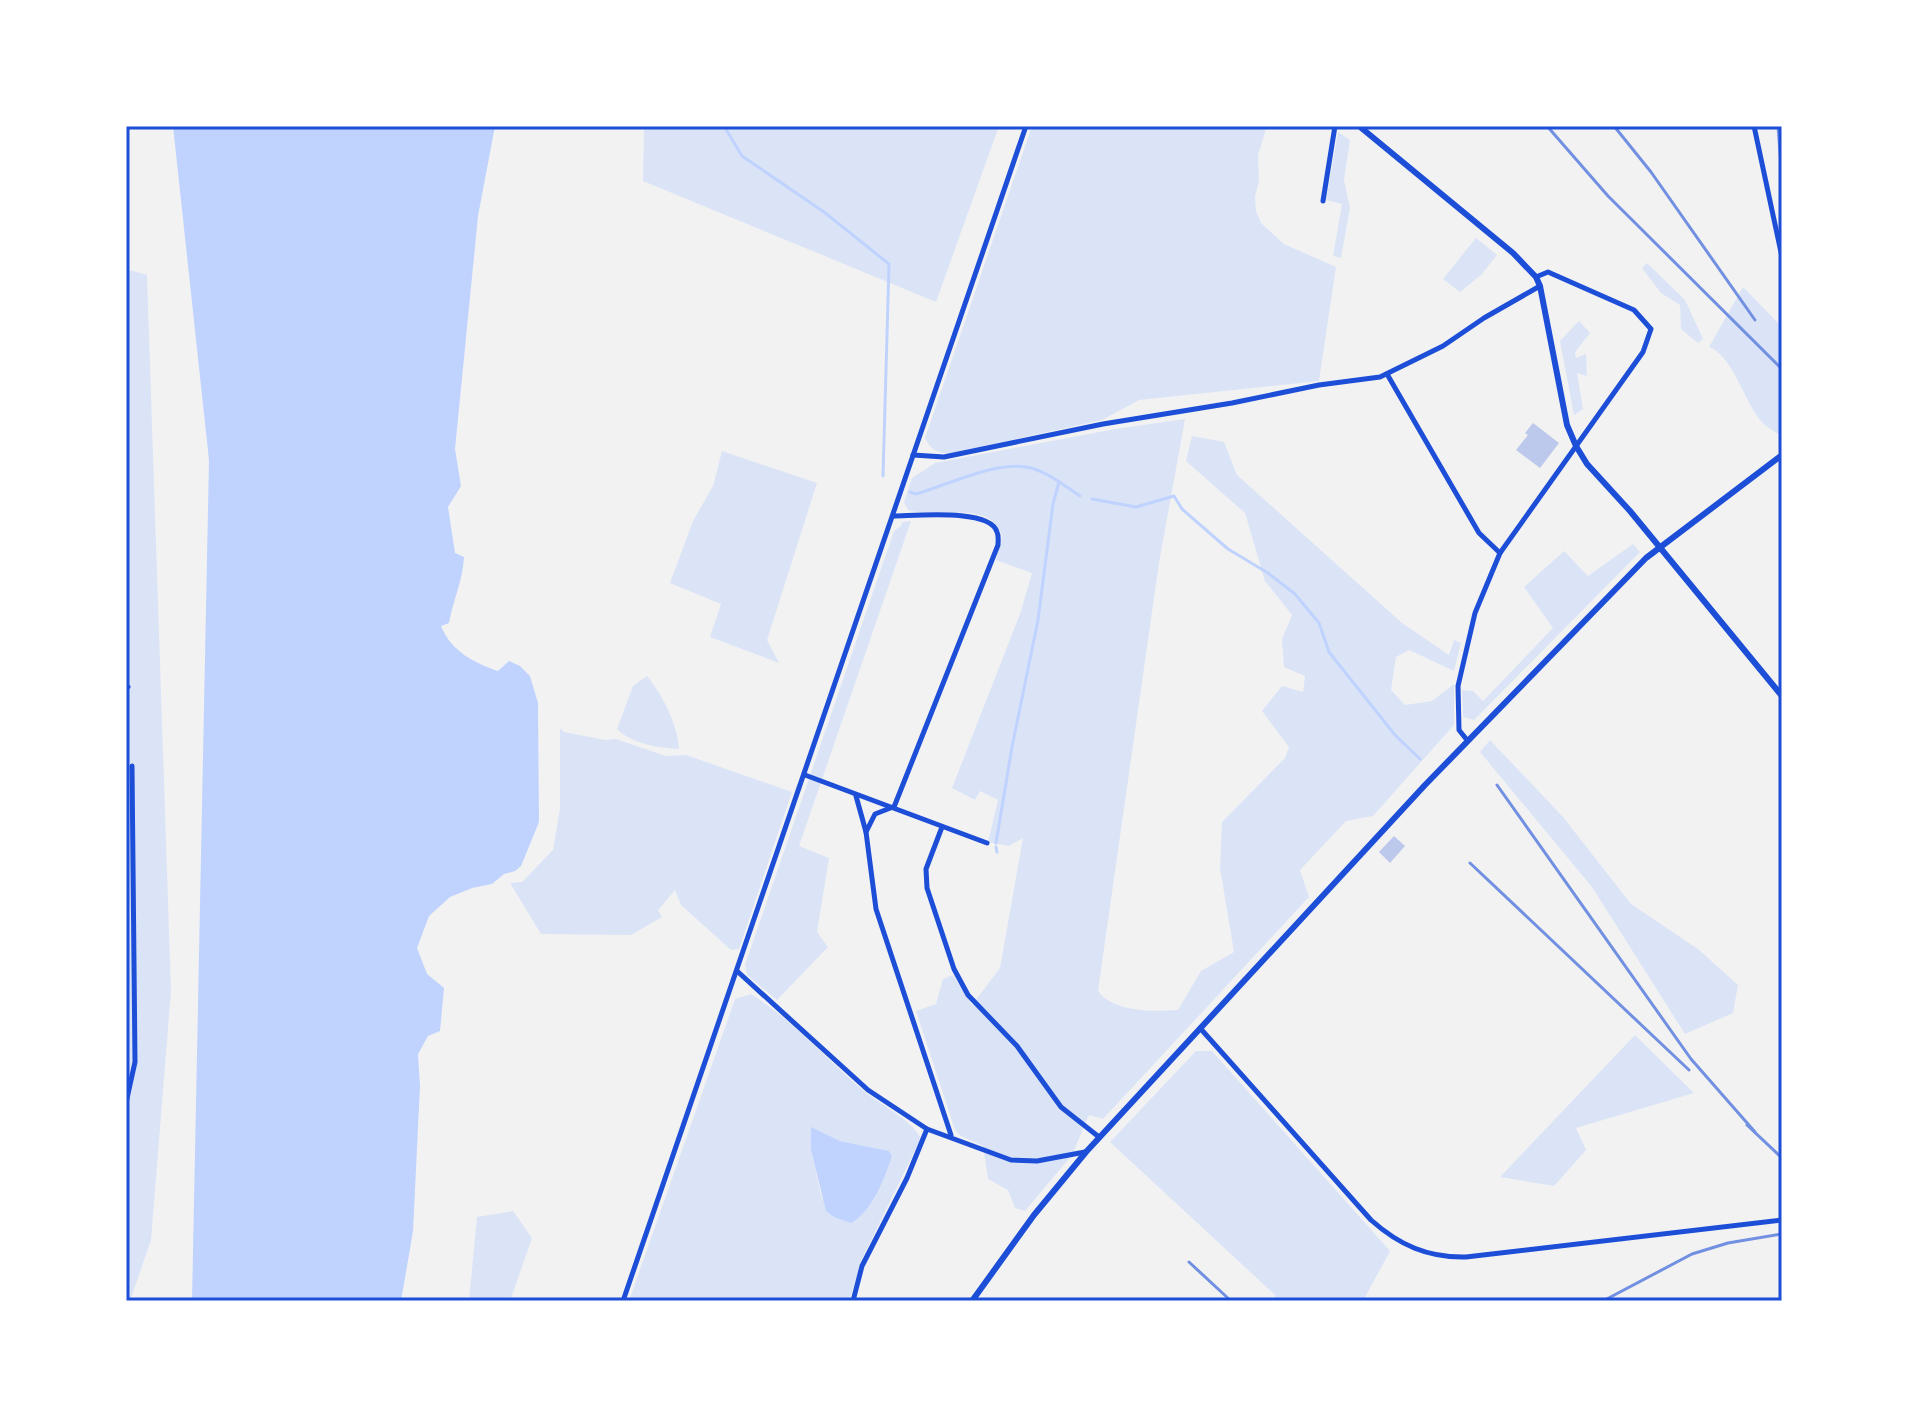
<svg xmlns="http://www.w3.org/2000/svg" width="1908" height="1427" font-family="'Noto Sans',sans-serif">
<rect width="100%" height="100%" fill="#f2f2f2"/>
<g fill="#dbe4f7" fill-rule="evenodd">
<path d="M644 126H999L936 302 643 181Z"/>
<path d="M1032 126H1267L1258 155 1259 181 1255 196 1256 211 1261 223 1284 244 1336 267 1319 381 1139 400 1102 420 948 454C936 452 930 449 925 438Z"/>
<path d="M1338 132 1350 140 1344 180 1350 208 1341 258 1333 256 1342 204 1326 200Z"/>
<path d="M1476 238 1497 255 1481 275 1460 292 1443 279Z"/>
<path d="M1647 263 1685 300 1703 339 1698 343 1681 329 1680 305 1661 293 1642 268Z"/>
<path d="M126 269 147 275 171 991 151 1240 130 1301H126Z"/>
<path d="M1743 287 1782 327V436C1775 432 1766 427 1761 421 1744 401 1733 356 1709 347Z"/>
<path d="M1579 321 1590 333 1575 352 1576 358 1586 354 1587 376 1577 373 1583 409 1574 415 1560 341Z"/>
<path d="M1185 419 1159 563 1098 991C1112 1012 1155 1012 1178 1010L1201 971 1234 952 1220 868 1222 822 1285 758 1289 747 1262 711 1282 686 1303 692 1305 676 1284 667 1282 639 1292 615 1265 581 1245 513 1186 461 1192 436 1224 442 1237 475 1402 623 1449 655 1454 640 1461 643 1454 671 1409 650 1396 657 1391 690 1405 705 1432 701 1454 684V725L1373 816 1346 821 1300 870 1309 897 1103 1119 1089 1115 1072 1155 1025 1211 1015 1208 1008 1190 988 1179 983 1146 961 1136 955 1130 916 1011 936 1004 943 979 953 975 972 1005 1000 968 1023 838 1009 846 988 842 998 800 980 791 975 800 952 788 1020 614 1032 573 996 560 1002 536C990 498 936 520 908 510L904 502 912 478 935 463 1115 429Z"/>
<path d="M722 451 817 483 767 640 779 663 710 637 721 604 670 583 693 521 713 486Z"/>
<path d="M911 521 799 846 829 858 817 932 828 947 777 1000 747 975 745 965 894 531 901 526 902 522Z"/>
<path d="M1633 544 1640 552 1474 720 1463 717 1462 690 1473 691 1483 701 1553 628 1524 587 1564 551 1588 576Z"/>
<path d="M647 676C663 696 677 723 679 749 658 748 632 744 617 729L633 686Z"/>
<path d="M560 728 564 732 605 740 616 739 666 756 686 755 792 792 739 949 731 950 681 905 675 890 658 910 662 917 631 935 541 934 510 883 522 882 553 850 560 808Z"/>
<path d="M1490 740 1563 817 1631 904 1698 949 1738 985 1733 1013 1685 1034 1592 887 1480 752Z"/>
<path d="M751 994C793 1020 826 1059 864 1091 883 1107 907 1116 921 1138L862 1259 849 1301H629L735 999ZM816 1131 840 1141 889 1151 892 1156 877 1190 822 1199 811 1150Z"/>
<path d="M1635 1035 1694 1093 1576 1128 1586 1150 1554 1186 1500 1177Z"/>
<path d="M1196 1051H1212L1390 1251 1363 1301H1275V1295L1110 1142Z"/>
<path d="M513 1211 532 1238 510 1301H469L477 1217Z"/>
</g>
<g fill="#bfd3fe">
<path d="M173 126H495L478 216 455 449 461 486 448 507 455 553 464 557C463 580 453 600 449 623L441 626C451 651 474 663 498 671L509 661 520 666 530 676 538 703 539 822 521 866 515 871 504 874 492 884 472 888 450 897 429 916 417 948 427 974 444 988 440 1031 428 1036 418 1054 420 1086 413 1231 401 1301H192L209 460Z"/>
<path d="M811 1127 840 1141 889 1151 892 1156C885 1177 872 1212 851 1223L834 1217 826 1211 811 1150Z"/>
</g>
<g fill="none" stroke-linecap="round" stroke-linejoin="round">
<g stroke="#bfd3fe" stroke-width="3">
<path d="M724 126 742 156 824 212 889 264 883 476"/>
<path d="M910 492 916 494C948 485 999 459 1031 468 1049 473 1065 486 1080 496"/>
<path d="M1092 499 1136 507 1174 496 1182 509 1228 549 1268 573 1295 594 1319 623 1329 652 1395 735 1420 759"/>
<path d="M996 843 1012 747 1038 620 1053 504 1059 482"/>
<path d="M996 847 997 852"/>
</g>
</g>
<g fill="#bdc9ec">
<path d="M1533 423 1559 443 1540 468 1516 450 1528 435 1525 433Z"/>
<path d="M1394 836 1405 846 1390 863 1379 852Z"/>
</g>
<g fill="none" stroke-linecap="round" stroke-linejoin="round">
<g stroke="#1d4ed8" stroke-width="5">
<path d="M1754 126 1782 257"/>
<path d="M1323 201 1335 126"/>
<path d="M1387 374 1479 533 1500 553"/>
<path d="M913 455 944 457 1103 424 1232 403 1319 385 1380 377 1443 346 1484 318 1540 286"/>
<path d="M893 516C914 516 990 508 997 532 999 536 998 540 998 545L894 807"/>
<path d="M126 686 128 687"/>
<path d="M1467 740 1459 730 1458 686 1475 613 1500 553 1643 352 1651 329 1634 310 1548 272 1536 277"/>
<path d="M805 775 987 843"/>
<path d="M856 796 866 832 875 814 893 807"/>
<path d="M942 827 926 869 927 888 954 969 968 995 1017 1046 1061 1107 1099 1137"/>
<path d="M866 832 876 909 951 1135"/>
<path d="M737 971 868 1090 927 1129 1011 1160 1037 1161 1085 1152"/>
<path d="M1200 1028 1371 1220C1399 1245 1428 1258 1466 1257L1782 1220"/>
<path d="M126 1103 135 1062 132 766"/>
<path d="M623 1301 1026 126"/>
<path d="M853 1301 862 1266 907 1178 927 1129"/>
</g>
<g stroke="#1d4ed8" stroke-width="6">
<path d="M1359 126 1513 253 1536 277 1540 286 1567 425 1576 446 1587 464 1630 511 1782 696"/>
<path d="M972 1301 1034 1215 1086 1152 1425 785 1646 558 1782 455"/>
</g>
<g stroke="#7290e2" stroke-width="3">
<path d="M1547 126 1608 196 1782 369"/>
<path d="M1614 126 1651 172 1755 320"/>
<path d="M1778 126 1782 178"/>
<path d="M1497 785 1691 1059 1755 1132"/>
<path d="M1470 863 1689 1070"/>
<path d="M1747 1125 1782 1158"/>
<path d="M1189 1262 1231 1301"/>
<path d="M1603 1301 1692 1254 1728 1243 1782 1234"/>
</g>
</g>
<rect width="1908" height="1427" fill="none" stroke="#ffffff" stroke-width="256"/>
<rect x="128" y="128" width="1652" height="1171" fill="none" stroke="#1d4ed8" stroke-width="3"/>
</svg>
